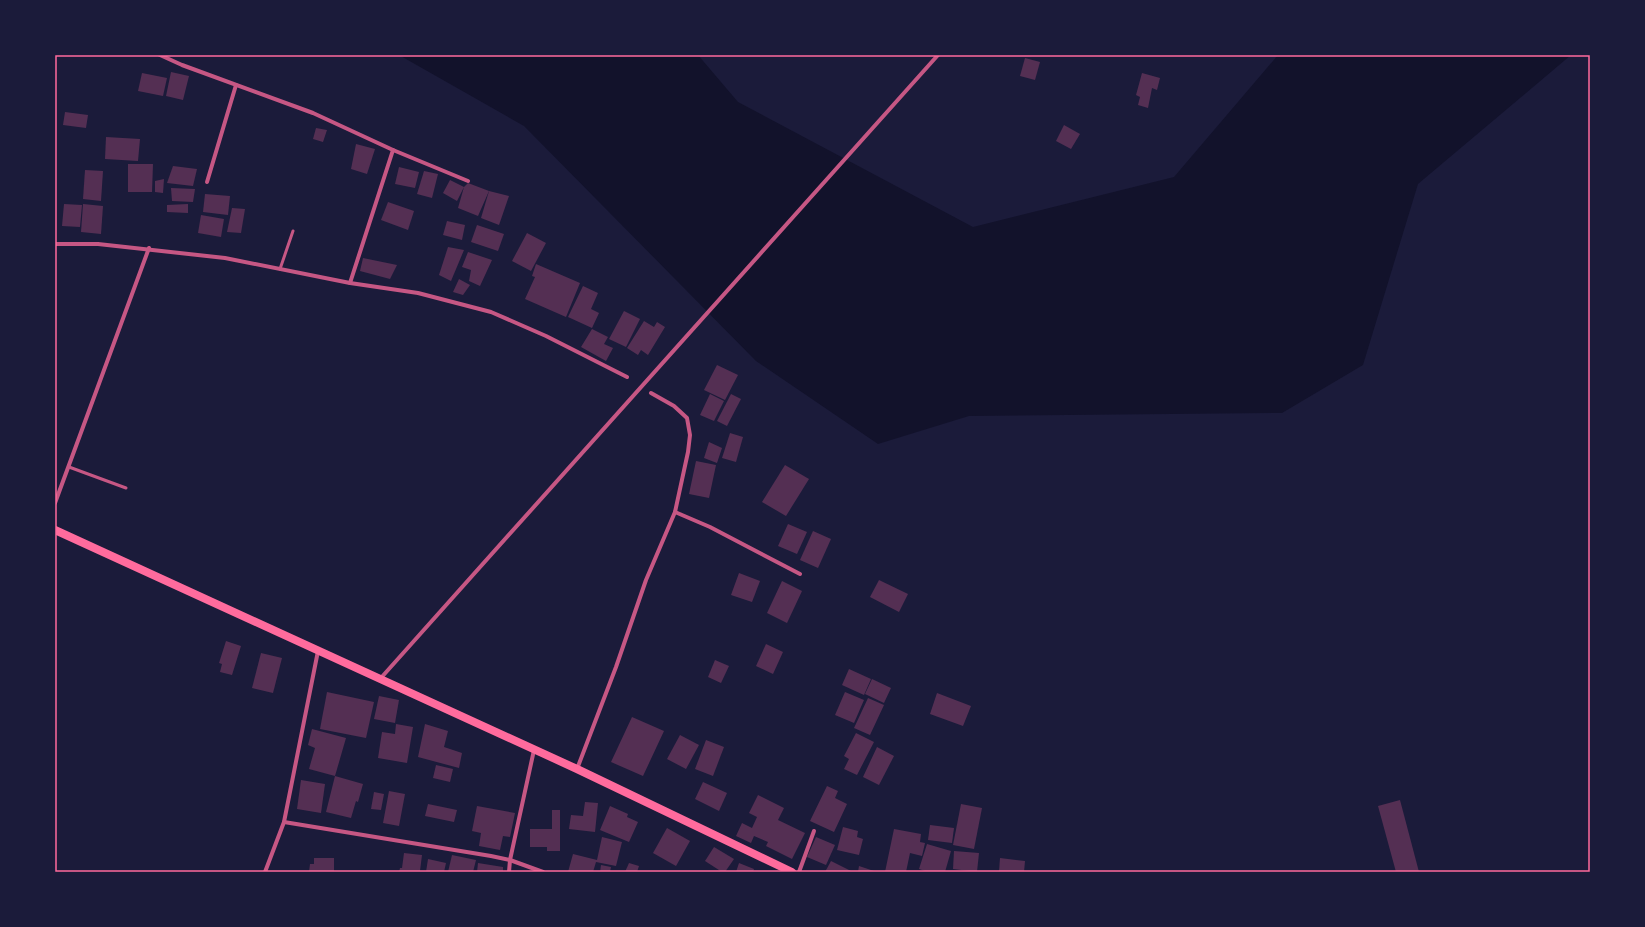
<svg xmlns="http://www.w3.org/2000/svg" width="1645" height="927" font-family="'Roboto Serif',serif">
<rect width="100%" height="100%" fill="#1b1b3a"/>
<path fill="#12122b" d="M399 55H698L738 102 973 227 1174 177 1278 55H1571L1418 184 1363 365 1282 413 969 416 878 444 756 361 524 126Z"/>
<g fill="#542f53">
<path d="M1025 58 1040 62 1035 80 1020 76Z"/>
<path d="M171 72 189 76 183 100 166 96Z"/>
<path d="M142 73 167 78 163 96 138 91Z"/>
<path d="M1142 73 1160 78 1157 90 1152 88 1148 108 1138 105 1140 97 1136 95Z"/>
<path d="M65 112 88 115 86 128 63 125Z"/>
<path d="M1064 125 1080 134 1071 149 1056 141Z"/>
<path d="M316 128 327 130 323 142 313 139Z"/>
<path d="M106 137 140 139 138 161 105 159Z"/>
<path d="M356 144 375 149 367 174 351 169Z"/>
<path d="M128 164H153L152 192H128Z"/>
<path d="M173 166 197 169 193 186 167 183Z"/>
<path d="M399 167 419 172 415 188 395 184Z"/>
<path d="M85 170 103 171 101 201 83 199Z"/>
<path d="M424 171 438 174 432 198 417 194Z"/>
<path d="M164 179 163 193 155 192V181Z"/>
<path d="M450 180 464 187 468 183 489 191 478 216 458 208 464 187 457 201 443 193Z"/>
<path d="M171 188 195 189 193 202 172 201Z"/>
<path d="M489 191 509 196 499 225 481 218Z"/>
<path d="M205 194 230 196 228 215 203 212Z"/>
<path d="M388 202 414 211 408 230 381 220Z"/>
<path d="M64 204 82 205 80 227 62 226Z"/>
<path d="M83 204 103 206 101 234 81 232Z"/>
<path d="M188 204V213L167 212V205Z"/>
<path d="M232 208 245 209 241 233 227 232Z"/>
<path d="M201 215 224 219 221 237 198 233Z"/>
<path d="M447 221 465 225 462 240 443 235Z"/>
<path d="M477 225 504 234 498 251 471 242Z"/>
<path d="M527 233 546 243 531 271 512 261Z"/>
<path d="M448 247 464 250 451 281 439 275Z"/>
<path d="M468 252 492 260 480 286 469 281 471 270 462 267Z"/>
<path d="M363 258 397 265 390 279 360 271Z"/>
<path d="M536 264 580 283 566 317 525 299 535 277 532 276Z"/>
<path d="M459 279 470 285 463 295 453 292Z"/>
<path d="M583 286 598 293 591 309 599 313 592 328 568 317Z"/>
<path d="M624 311 640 319 626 347 609 339Z"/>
<path d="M644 321 654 327 657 322 665 327 648 355 641 350 638 355 627 348Z"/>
<path d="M592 329 608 337 604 344 613 348 606 361 581 347Z"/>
<path d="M717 365 738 375 725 400 704 390Z"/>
<path d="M710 394 724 401 714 421 700 415Z"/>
<path d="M731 394 741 399 727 426 717 421Z"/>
<path d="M730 433 743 437 736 462 722 458Z"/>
<path d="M709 442 722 448 717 463 704 458Z"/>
<path d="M696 461 716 465 709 498 689 494Z"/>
<path d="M785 465 809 479 786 516 762 502Z"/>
<path d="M788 524 807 532 797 554 778 546Z"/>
<path d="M813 531 831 539 818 568 800 560Z"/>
<path d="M739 573 760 581 752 602 731 595Z"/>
<path d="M879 580 908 594 899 612 870 597Z"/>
<path d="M782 581 802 591 787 623 767 613Z"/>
<path d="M226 641 241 646 232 675 220 672 222 664 219 663Z"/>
<path d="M766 644 783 652 773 674 756 666Z"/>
<path d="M261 653 282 658 273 693 252 688Z"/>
<path d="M715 660 729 666 721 683 708 677Z"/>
<path d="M849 669 871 679 864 695 842 685Z"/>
<path d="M872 679 891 688 884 703 865 694Z"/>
<path d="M327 692 374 702 366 738 320 729Z"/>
<path d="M845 692 864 700 854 723 835 715Z"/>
<path d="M937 693 971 706 963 726 930 714Z"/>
<path d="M379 696 399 700 395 723 374 719Z"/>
<path d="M868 698 884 705 870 735 854 728Z"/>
<path d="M632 717 664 731 643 776 611 762Z"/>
<path d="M396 724 413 727 407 763 378 758 382 732 395 734Z"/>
<path d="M425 724 448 731 444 747 462 753 459 768 418 757Z"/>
<path d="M312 729 346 738 335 776 363 784 358 802 356 801 351 818 326 812 335 776 309 769 315 748 308 745Z"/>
<path d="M856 733 874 742 857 775 844 769 849 759 844 756Z"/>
<path d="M680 735 699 745 686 769 667 759Z"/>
<path d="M706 740 724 747 713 776 695 769Z"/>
<path d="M877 747 894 756 879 785 863 777Z"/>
<path d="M436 765 453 769 450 782 433 778Z"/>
<path d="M301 780 325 784 321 813 297 809Z"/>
<path d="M703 782 727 793 719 811 695 799Z"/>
<path d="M827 786 838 791 835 798 847 804 834 832 810 821Z"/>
<path d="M389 791 405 794 399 826 383 823Z"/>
<path d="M374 792 384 794 381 810 371 809Z"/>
<path d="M758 795 784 808 778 820 805 833 792 859 766 846 768 842 754 836 751 843 736 836 742 823 752 828 757 817 749 813Z"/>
<path d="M1400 800 1419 872H1396L1378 806Z"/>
<path d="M585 802 598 803 595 832 569 829 571 815 583 816Z"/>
<path d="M428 804 457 810 454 822 425 816Z"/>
<path d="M961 804 982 808 974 849 953 845Z"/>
<path d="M477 806 515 813 510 837 503 836 500 850 479 846 481 833 472 831Z"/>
<path d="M610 806 628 814 627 817 638 822 629 842 600 830Z"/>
<path d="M552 810H560V851H547V847H530V829H552Z"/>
<path d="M930 825 954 828 952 843 928 840Z"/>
<path d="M843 827 858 831 857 837 863 839 859 855 837 850Z"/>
<path d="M667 828 690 841 676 866 653 853Z"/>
<path d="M894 829 921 834 920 842 925 843 922 856 910 853 906 872H885Z"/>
<path d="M602 837 622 842 616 866 596 862 593 872H568L573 854 597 860Z"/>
<path d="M816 837 835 845 826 865 807 857Z"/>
<path d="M927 844 951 851 945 872H924L925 871 919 869Z"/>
<path d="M714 847 734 859 725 872H722L705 861Z"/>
<path d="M954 851 979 853 977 872 953 869Z"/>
<path d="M404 853 422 855 420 871 424 872H399L400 868H402Z"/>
<path d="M452 855 476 860 473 872H448Z"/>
<path d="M314 858H334V872H309L310 864H314Z"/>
<path d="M1000 858 1025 861 1024 872H999Z"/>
<path d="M428 859 446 863 444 872H426Z"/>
<path d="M831 861 853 872H825Z"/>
<path d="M478 863 503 867V872H477Z"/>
<path d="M629 863 639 866 637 872H625Z"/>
<path d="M739 863 754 869 753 872H736Z"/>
<path d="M601 865 611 867 610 872H600Z"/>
<path d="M859 866 877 872H858Z"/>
</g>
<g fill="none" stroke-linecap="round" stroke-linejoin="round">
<g stroke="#c65784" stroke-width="3">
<path d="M280 269 293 231"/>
<path d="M69 467 126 488"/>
</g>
<g stroke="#c65784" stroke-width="4">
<path d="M160 55 182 65 313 113 393 150 468 181"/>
<path d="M207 182 236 85"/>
<path d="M55 244H98L225 258 350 283 418 293 491 312 546 336 627 377"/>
<path d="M350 283 393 150"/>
<path d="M55 503 149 248"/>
<path d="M675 512 710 527 800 574"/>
<path d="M380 679 938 55"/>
<path d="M577 769 616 667 646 580 675 512 688 452 690 435 687 418 674 406 651 393"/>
<path d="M284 822 491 856 510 860 543 872"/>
<path d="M265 872 284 822 318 651"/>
<path d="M509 872 510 860 534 750"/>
<path d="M799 872 814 831"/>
</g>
<path stroke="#ff6b9d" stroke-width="8" d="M55 530 577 769 792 872"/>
</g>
<rect width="1645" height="927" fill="none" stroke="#1b1b3a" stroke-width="112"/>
<rect x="56" y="56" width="1533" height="815" fill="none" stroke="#ff6b9d" stroke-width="1.5"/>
</svg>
